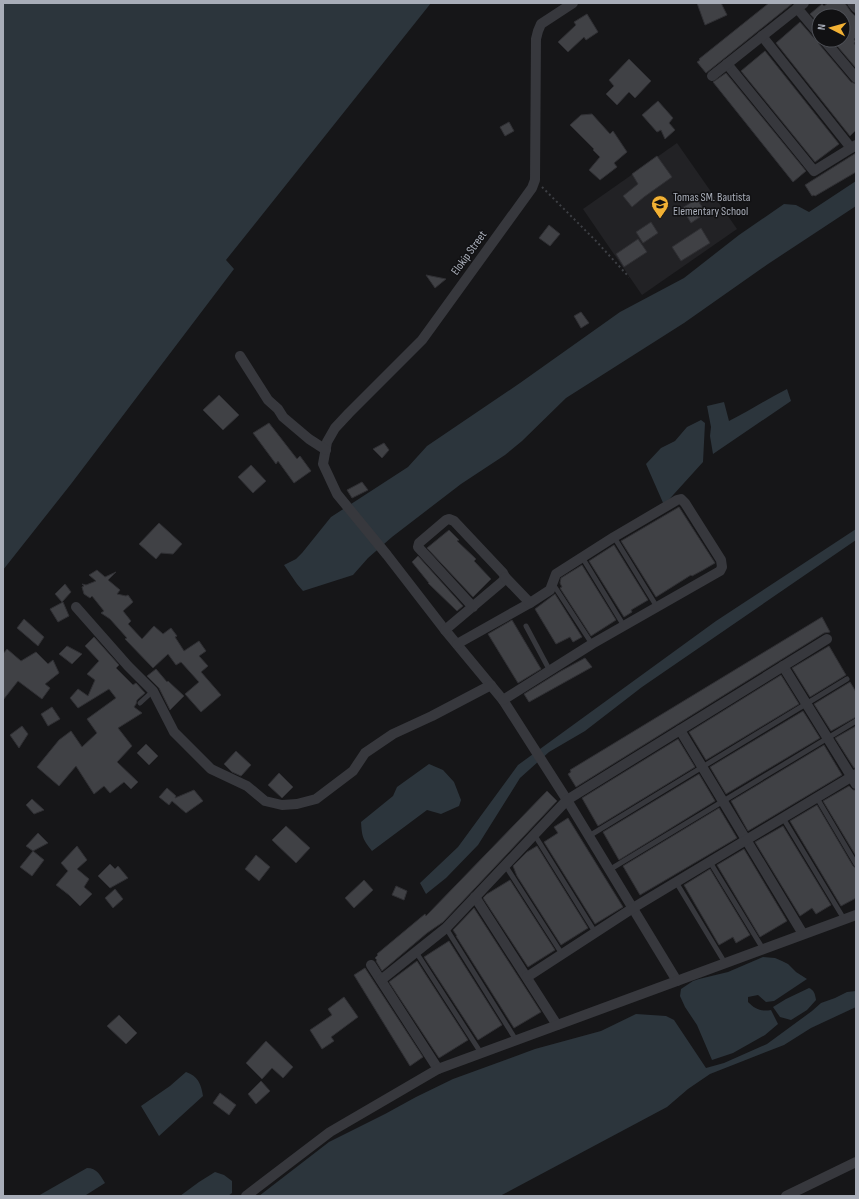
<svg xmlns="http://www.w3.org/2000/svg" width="859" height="1199" font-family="'Sofia Sans Condensed',sans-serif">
<rect width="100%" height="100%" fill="#161618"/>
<path fill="#222225" d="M677 143 737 229 642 295 583 209Z"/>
<g fill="#2c353c">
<path d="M3 3H431L226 260 234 269 71 484 3 570Z"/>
<path d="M856 181V206L768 264 684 323 566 398 522 441 505 455 461 484 392 537 368 558 353 575 303 591 297 584 284 565 296 559 302 553 331 517 408 467 427 446 520 383 620 312 684 278 739 235 784 204 796 205 809 212Z"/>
<path d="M787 389 791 401 713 454 710 436 711 427 707 406 724 402 729 421C749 411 767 399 787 389Z"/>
<path d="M701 420 705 423 703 462 664 505 646 464 661 448 675 441 687 427Z"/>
<path d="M856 529V540L642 687 585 731 549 752 520 778 478 845 446 878 426 894 420 883 458 847 518 765 716 621Z"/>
<path d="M429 764 443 770 454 782 461 800 459 806 441 814 427 810 372 851C363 839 362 838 361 822L393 796 397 787Z"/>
<path d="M763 957 775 958 782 961 788 964 796 972 807 979 774 1001 766 1002 758 995 748 997V1002C755 1009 761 1012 771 1010L778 1024 765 1035 733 1053 712 1060 697 1025 685 1007 680 996 681 989 693 981 699 979 728 972Z"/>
<path d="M809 988C814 990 815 994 816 1000L807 1010 791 1020 780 1017 773 1007 786 999Z"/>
<path d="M856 991V1007L811 1028 784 1045 710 1074 688 1089 667 1107 500 1196H259L329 1142 385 1114 416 1097 453 1079 535 1049 601 1031 636 1014 666 1016 674 1020 706 1068 724 1063 767 1044 812 1011 821 1003 835 998 847 992Z"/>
<path d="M186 1072C198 1076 201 1084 203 1096L159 1136 141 1106 170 1086Z"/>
<path d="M87 1168C97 1168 100 1175 105 1183L86 1195 83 1196H38Z"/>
<path d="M215 1172 224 1175 232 1181V1193L228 1196H180L199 1182Z"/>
</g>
<g fill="#404145" stroke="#303034">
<path d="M697 3H721L727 15 705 25Z"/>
<path d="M769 3H793L706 73 697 62 700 60 699 59Z"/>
<path d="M828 3H845L851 12 856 17V37L854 39 856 42 854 43 856 46V68L832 40H843V16H819V24L810 14 822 4 824 6Z"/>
<path d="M587 14 598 32 586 40 584 37 568 52 558 42 576 25 574 22Z"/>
<path d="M800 22 814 38 818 40 819 44 851 82 856 84V130L850 136 776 43Z"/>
<path d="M765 51 839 144 815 162 741 71Z"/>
<path d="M629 59 651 81 635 98 629 92 617 105 606 94 614 86 609 80Z"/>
<path d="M726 73 806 171 793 182 713 82Z"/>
<path d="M658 101 673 118 669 123 675 130 665 139 661 130 657 132 642 115Z"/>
<path d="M592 114 610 134 613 131 627 152 614 163 617 167 600 180 589 170 600 157 593 150 594 149 570 125 581 115Z"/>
<path d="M509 122 514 131 505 136 500 127Z"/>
<path d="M856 153V172L815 196 814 195 812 196 805 185Z"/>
<path d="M657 156 672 177 644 197 632 207 623 196 638 184 632 174Z"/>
<path d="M697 199 706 213 691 223 682 208Z"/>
<path d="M651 222 658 233 643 243 636 232Z"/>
<path d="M549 225 560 234 550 246 539 238Z"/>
<path d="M701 228 710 243 681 261 672 247Z"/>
<path d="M638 239 647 252 624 267 616 254Z"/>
<path d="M426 275 446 279 435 288Z"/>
<path d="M581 312 589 323 581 328 574 316Z"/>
<path d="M219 395 239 415 223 430 203 410Z"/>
<path d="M269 423 297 459 300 456 311 471 294 483 278 461 276 464 253 433Z"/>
<path d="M384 443 389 450 382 458 373 449Z"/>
<path d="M251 465 266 481 253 493 238 477Z"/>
<path d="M362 482 368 490 352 498 347 490Z"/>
<path d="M679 507 715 563 703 570 692 576 691 575 656 597 621 541Z"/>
<path d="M159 523 182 544 173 554 161 553 156 559 139 544Z"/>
<path d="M449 530 459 540 457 541 476 559 474 561 491 579 473 597 427 548Z"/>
<path d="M614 545 648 600 631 610 632 612 624 617 589 561Z"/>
<path d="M418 556 463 606 457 611 428 583H429L412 562Z"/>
<path d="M582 565 616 620 591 636 560 588 562 587 560 583 561 578Z"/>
<path d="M97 570 105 577 116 572 108 580 120 590 117 594 126 596 128 595 133 602 123 611 131 621 128 624 142 639 154 626 163 634 171 628 177 636 175 637 184 651 199 641 206 651 199 656 208 666 201 672 221 695 201 712 185 694 199 682 181 662 176 665 168 654 153 668 125 639 127 638 110 619 101 613 104 611 92 596 90 598 84 594 82 587 84 586 82 584 86 585 96 581 89 575Z"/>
<path d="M65 584 71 592 62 602 55 594Z"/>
<path d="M555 594 582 637 573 642 570 637 556 644 535 609Z"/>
<path d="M63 602 69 616 58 622 50 609Z"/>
<path d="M822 617 830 632 824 633 576 787 568 774 571 772 570 770Z"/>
<path d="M24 619 44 637 38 646 17 628Z"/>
<path d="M512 620 541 669 518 683 488 634Z"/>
<path d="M94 637 119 665 116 668 133 685 136 683 145 693 137 700 136 704 134 707 142 713 118 728 132 746 117 762 138 782 131 789 124 782 110 793 104 786 94 794 76 766 59 786 37 767 59 740 71 731 82 747 97 733 87 719 116 698 109 689 78 708 70 698 78 689 88 696 95 680 87 674 99 661 85 646Z"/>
<path d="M67 646 82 654 72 664 59 654Z"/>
<path d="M829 646 846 675 810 697 792 668Z"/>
<path d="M7 649 21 661 36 652 48 664 53 660 59 673 45 684 50 688 42 699 18 681 3 700V654Z"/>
<path d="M585 658 592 667 529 702 524 694 561 671Z"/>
<path d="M156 669 167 682 168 681 184 696 170 710 159 688 147 676Z"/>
<path d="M781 675 799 704 706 760 689 732Z"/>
<path d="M850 682 856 692V717L831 731 814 704Z"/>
<path d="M52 707 60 719 48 726 41 714Z"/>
<path d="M803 711 820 738 726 794 710 767Z"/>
<path d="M22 726 28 734 19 748 10 735Z"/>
<path d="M856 726V768H854L835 738Z"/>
<path d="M678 739 695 767 598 826 582 798Z"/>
<path d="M146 744 158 756 149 765 137 753Z"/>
<path d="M824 745 842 775 748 831 731 801Z"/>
<path d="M236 751 251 765 241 776 232 772 224 764Z"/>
<path d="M279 773 293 787 282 798 268 785Z"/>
<path d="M699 774 715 801 619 860 603 832Z"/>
<path d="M849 786 853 790H856V856L823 801Z"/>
<path d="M167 788 176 796 175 798 194 790 203 801 186 813 172 801 169 805 159 797Z"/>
<path d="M547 791 557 801 443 922 427 933 382 971 376 961 377 960 375 958 378 955 377 954 425 914 426 916Z"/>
<path d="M32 799 44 810 34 814 26 805Z"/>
<path d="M817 805 853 866 856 868V898L841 906 790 821Z"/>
<path d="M719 808 737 838 640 895 623 866Z"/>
<path d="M568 818 623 907 595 924 544 842 558 833 554 827Z"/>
<path d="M286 826 310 848 296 863 272 840Z"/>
<path d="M783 826 831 905 816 914 812 908 800 916 755 842Z"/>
<path d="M38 833 48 843 33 851 26 846Z"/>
<path d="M77 846 87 860 77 869 89 879 84 887 92 894 80 906 69 895 56 885 68 871 61 863Z"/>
<path d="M537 846 588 928 561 945 517 876 513 866 527 852Z"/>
<path d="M744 849 787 921 760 937 717 865Z"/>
<path d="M33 851 44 860 32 876 20 867Z"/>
<path d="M256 855 270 867 259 881 245 869Z"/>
<path d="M110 864 115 869 118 866 128 878 110 888 98 876Z"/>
<path d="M710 869 750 935 736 943 733 937 719 945 684 885Z"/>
<path d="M364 880 373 890 354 908 345 898Z"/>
<path d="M510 880 555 950 528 967 483 898 487 894Z"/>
<path d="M396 886 407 891 404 900 392 895Z"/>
<path d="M115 889 123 899 113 908 105 898Z"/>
<path d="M474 908 541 1012 514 1028 456 936H457L453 930Z"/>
<path d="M449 941 502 1025 478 1040 424 957Z"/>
<path d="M417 961 468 1040 439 1058 389 982Z"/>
<path d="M365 968 423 1057 410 1066 354 975Z"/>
<path d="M344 997 358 1017 331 1037 334 1041 322 1049 310 1030 332 1015 328 1009Z"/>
<path d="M119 1015 137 1033 126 1044 107 1026Z"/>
<path d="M266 1041 293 1067 283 1078 272 1068 262 1079 246 1063Z"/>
<path d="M261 1081 270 1091 256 1104 248 1094Z"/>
<path d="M220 1093 236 1105 229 1115 213 1103Z"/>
</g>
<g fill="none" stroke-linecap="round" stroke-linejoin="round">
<path stroke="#3d3f44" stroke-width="2" stroke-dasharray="2 3" stroke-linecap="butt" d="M542 187 596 241 629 277"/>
<g stroke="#37383d" stroke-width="5">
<path d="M614 537 657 607"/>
<path d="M582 557 624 626"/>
<path d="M553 584 592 644"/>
<path d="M526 626 550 671"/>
<path d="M140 703 153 691"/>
<path d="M817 798 856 864"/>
<path d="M783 818 844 919"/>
<path d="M534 834 595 932"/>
<path d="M589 836 847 679"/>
<path d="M710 862 763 949"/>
<path d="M505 865 562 954"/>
<path d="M609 870 856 721"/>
<path d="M676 882 725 963"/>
<path d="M446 928 516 1040"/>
<path d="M416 952 481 1053"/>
</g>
<g stroke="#37383d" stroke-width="10">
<path d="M573 3 541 24 538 31 536 39 535 180 532 188 422 340 349 413 335 428 327 442 323 464 337 494 387 555 445 630 503 700 567 800 677 981"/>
<path d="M852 3 856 8"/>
<path d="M797 8 819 34"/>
<path d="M762 36 851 148"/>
<path d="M824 40 856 78"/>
<path d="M727 64 814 171 856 145"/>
<path d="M712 76 804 3"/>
<path d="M240 356 268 400 278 409 283 417 309 439 326 450"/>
<path d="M76 607 128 666 153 691 174 732 211 769 247 786 265 801 282 805 297 804 316 799 353 771 365 753 393 734 432 716 491 685"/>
<path d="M445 630 503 581 505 577 503 573 454 521 449 519 446 520 419 543 418 547 473 607"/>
<path d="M457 644 530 603"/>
<path d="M783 666 856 784"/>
<path d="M503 700 592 644 720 571 722 567 721 560 685 503 681 499 677 500 614 537 556 574 550 590 530 603 505 577"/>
<path d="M680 730 803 934"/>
<path d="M475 897 557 1025"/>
<path d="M371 965 438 1069"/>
<path d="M527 977 633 908 856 774"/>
<path d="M381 980 446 928 567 800 827 639"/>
<path d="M246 1196 330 1132 438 1069 856 915"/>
<path d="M786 1196 856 1162"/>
</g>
</g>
<defs>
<g id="school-pin" transform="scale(0.9)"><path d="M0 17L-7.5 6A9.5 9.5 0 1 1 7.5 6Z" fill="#f2b134" stroke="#111113"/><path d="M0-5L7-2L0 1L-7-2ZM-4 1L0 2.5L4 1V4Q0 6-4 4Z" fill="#111"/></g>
</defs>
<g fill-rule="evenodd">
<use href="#school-pin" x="660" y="204"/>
</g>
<g text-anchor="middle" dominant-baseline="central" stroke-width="3" stroke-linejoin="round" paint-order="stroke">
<g font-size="12" fill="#a8adb8" stroke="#111113" text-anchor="start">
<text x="673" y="197">Tomas SM. Bautista<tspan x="673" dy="14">Elementary School</tspan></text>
</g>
<g font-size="12" fill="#a8adb8" stroke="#111113">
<text transform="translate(469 253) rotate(-54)">Elokip Street</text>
</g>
</g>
<rect width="859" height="1199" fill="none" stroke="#a8adb8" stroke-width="8"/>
<g transform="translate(831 28) rotate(276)"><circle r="19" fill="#111113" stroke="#4d4f55"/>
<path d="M0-3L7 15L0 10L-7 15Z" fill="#f2b134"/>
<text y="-6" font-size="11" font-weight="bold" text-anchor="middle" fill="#a8adb8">N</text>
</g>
</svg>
